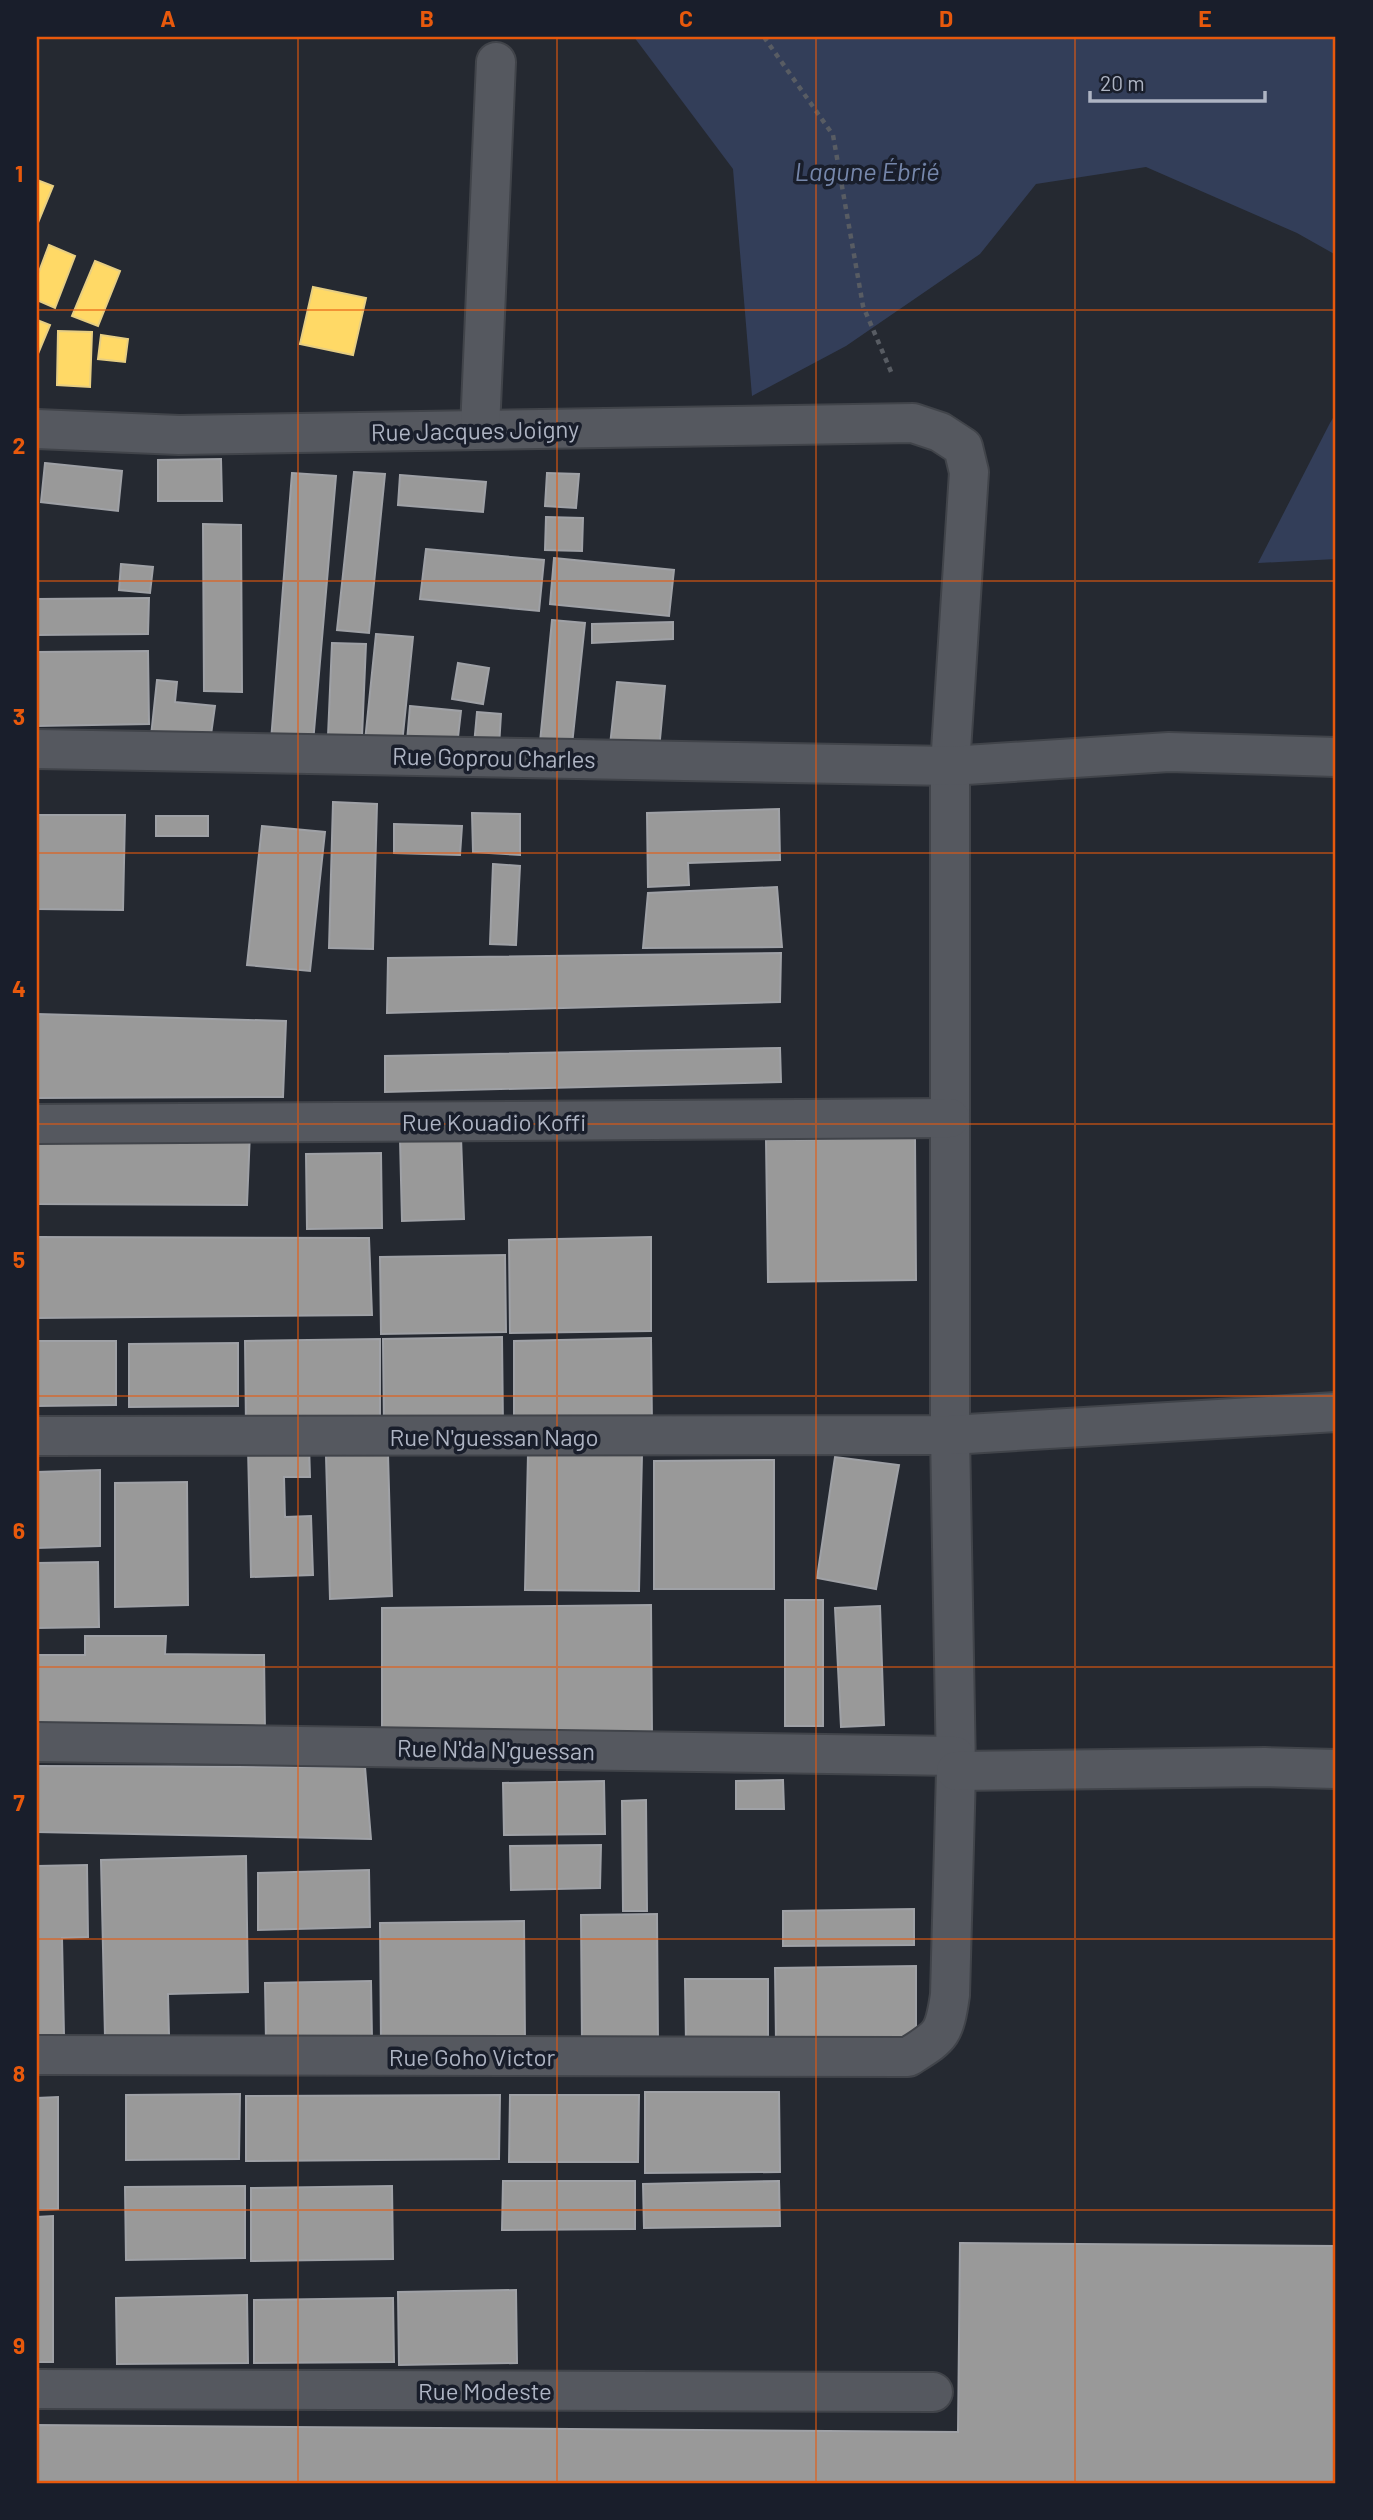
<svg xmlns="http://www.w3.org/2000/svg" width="1373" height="2520" font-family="Barlow,sans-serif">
<rect width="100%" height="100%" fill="#252931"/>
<g fill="#333e59">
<path d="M634 37H1336V255L1297 233 1146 167 1036 184 980 254 846 346 752 396 733 169Z"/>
<path d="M1336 413V559L1258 563 1330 423Z"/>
</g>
<g fill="#ffd966" stroke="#e7ce82" stroke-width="2">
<path d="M37 180 53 186 37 225Z"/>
<path d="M49 245 75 256 55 308 37 300V277Z"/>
<path d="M95 261 120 271 98 326 72 316Z"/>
<path d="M313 287 366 298 353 355 300 344Z"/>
<path d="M37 320 50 325 37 356Z"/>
<path d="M58 331 92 332 90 387 57 385Z"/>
<path d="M101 335 128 339 125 362 98 359Z"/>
</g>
<g fill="#999" stroke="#9fa1a6" stroke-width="2">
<path d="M221 459 222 501H158V460Z"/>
<path d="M45 463 122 471 118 511 41 502Z"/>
<path d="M354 472 385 474 369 633 337 630Z"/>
<path d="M292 473 336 476 313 743 271 741Z"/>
<path d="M547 473 579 474 576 508 545 506Z"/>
<path d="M400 475 486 482 483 512 398 505Z"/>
<path d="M546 517 583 518 582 551 545 550Z"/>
<path d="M203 524 241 525 242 692 204 691Z"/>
<path d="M426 549 544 560 539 611 420 599Z"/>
<path d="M554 558 674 570 669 616 550 604Z"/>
<path d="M121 564 153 567 150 593 119 590Z"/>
<path d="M149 598 148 634 37 635V599Z"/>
<path d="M552 620 585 623 572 745 540 742Z"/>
<path d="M673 622V639L592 643V624Z"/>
<path d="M376 634 413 637 402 744 365 741Z"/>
<path d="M332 643 366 644 362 737 328 736Z"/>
<path d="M148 651 149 724 37 726V652Z"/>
<path d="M458 663 489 668 483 704 452 699Z"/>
<path d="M157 680 177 682 175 702 215 706 210 742 151 736Z"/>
<path d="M617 682 665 686 659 750 610 745Z"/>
<path d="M410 706 461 711 457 746 407 741Z"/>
<path d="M477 712 501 714 499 747 474 745Z"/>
<path d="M333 802 377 804 373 949 329 948Z"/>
<path d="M779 809 780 860 688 863 689 885 648 887 647 813Z"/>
<path d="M472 813 520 814V855L473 852Z"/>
<path d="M37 815H125L123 910 37 909Z"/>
<rect x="156" y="816" width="52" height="20"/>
<path d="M394 824 462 826 460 855 394 853Z"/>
<path d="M262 826 325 832 310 971 247 965Z"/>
<path d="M493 864 520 866 516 945 490 944Z"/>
<path d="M777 887 782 947 643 948 648 893Z"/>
<path d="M781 953 780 1002 387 1013 388 958Z"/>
<path d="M37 1014 286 1021 283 1097 37 1098Z"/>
<path d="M780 1048 781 1082 385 1092V1056Z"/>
<path d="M250 1132 247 1205 37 1204V1138Z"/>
<path d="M461 1137 464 1219 402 1221 400 1139Z"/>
<path d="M915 1138 916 1280 768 1282 766 1140Z"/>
<path d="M381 1153 382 1228 307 1229 306 1154Z"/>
<path d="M37 1237 369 1238 372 1315 37 1318Z"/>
<path d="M651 1237V1331L510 1333 509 1240Z"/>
<path d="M505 1255 506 1332 381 1334 380 1257Z"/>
<path d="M502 1337 503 1427 384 1428 383 1339Z"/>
<path d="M651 1338 652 1426 514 1428V1341Z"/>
<path d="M380 1339V1425L246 1428 245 1341Z"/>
<path d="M37 1341H116V1405L37 1406Z"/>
<path d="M238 1343V1406L129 1407V1344Z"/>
<path d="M309 1445 310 1477H284L285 1517 311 1516 313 1575 251 1577 248 1448Z"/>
<path d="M388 1454 392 1596 330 1599 326 1456Z"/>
<path d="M528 1454H642L639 1591 525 1590Z"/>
<path d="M835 1457 899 1465 876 1589 817 1578Z"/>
<path d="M774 1460V1589H654V1461Z"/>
<path d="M100 1470V1546L37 1548V1472Z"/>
<path d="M187 1482 188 1605 115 1607V1483Z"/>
<path d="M98 1562 99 1627 37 1628V1563Z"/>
<rect x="785" y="1600" width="38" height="126"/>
<path d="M651 1605 652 1736 382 1740V1608Z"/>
<path d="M880 1606 884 1725 841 1727 835 1608Z"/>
<path d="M85 1636H166L165 1654 264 1655 265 1731 37 1729V1655H85Z"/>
<path d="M37 1766 365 1767 371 1839 37 1832Z"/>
<path d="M783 1780 784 1809H736V1781Z"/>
<path d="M604 1781 605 1834 504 1835 503 1783Z"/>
<path d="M646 1800 647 1911H623L622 1801Z"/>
<path d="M601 1845 600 1888 511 1890 510 1846Z"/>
<path d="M246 1856 248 1992 168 1994 169 2035 105 2037 101 1860Z"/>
<path d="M87 1865 88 1937 62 1938 64 2035 37 2036V1866Z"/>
<path d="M369 1870 370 1927 258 1930V1873Z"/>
<path d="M914 1909V1945L783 1946V1911Z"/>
<path d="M657 1914 658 2043 582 2044 581 1915Z"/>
<path d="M524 1921 525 2042 381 2044 380 1923Z"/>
<path d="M916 1966V2040L776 2042 775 1968Z"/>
<path d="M685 1979H768V2043L686 2044Z"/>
<path d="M371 1981 372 2039 266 2042 265 1983Z"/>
<path d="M645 2092H779L780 2172 645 2173Z"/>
<path d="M240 2094 239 2159 126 2160V2095Z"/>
<path d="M500 2095 499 2159 246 2161V2096Z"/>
<path d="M510 2095H639L638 2162H509Z"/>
<path d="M58 2097V2209L37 2210V2098Z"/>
<path d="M503 2181H635V2229L502 2230Z"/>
<path d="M779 2181 780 2226 644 2228 643 2184Z"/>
<path d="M245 2186V2258L126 2260 125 2187Z"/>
<path d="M392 2186 393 2259 251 2261V2188Z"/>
<path d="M53 2216V2362H37V2217Z"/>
<path d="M960 2243 1336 2246V2483H37V2425L958 2432Z"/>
<path d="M516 2290 517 2363 399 2365 398 2292Z"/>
<path d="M247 2295 248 2363 117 2364 116 2298Z"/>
<path d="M393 2298 394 2362 254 2363V2300Z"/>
</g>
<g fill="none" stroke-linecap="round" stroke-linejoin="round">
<g stroke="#41444a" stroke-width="42">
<g id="street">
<path d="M37 429 179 435 913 423 940 432 963 447 969 472 950 766V1435L956 1771 950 1995C944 2036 941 2036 908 2057L37 2055"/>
<path d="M480 429 496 62"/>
<path d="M37 749 950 766 1169 752 1336 757"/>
<path d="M37 1124 950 1118"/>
<path d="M37 1436 950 1435 1336 1412"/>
<path d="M37 1742 955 1756"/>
<path d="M956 1771 1265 1767 1336 1769"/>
<path d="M37 2389 933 2392"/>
</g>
</g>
<path stroke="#585c63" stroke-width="4.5" stroke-dasharray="5 5" stroke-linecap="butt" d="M764 37 833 135 863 306 892 374"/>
<use href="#street" stroke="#55585f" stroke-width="38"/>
</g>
<path fill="none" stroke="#e8590c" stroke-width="2" stroke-opacity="0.55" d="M298 37V2483M557 37V2483M816 37V2483M1075 37V2483M37 310H1336M37 581H1336M37 853H1336M37 1124H1336M37 1396H1336M37 1667H1336M37 1939H1336M37 2210H1336"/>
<g text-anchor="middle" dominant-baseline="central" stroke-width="7" stroke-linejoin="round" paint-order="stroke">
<g font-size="24" fill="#aeb4c3" stroke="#191e2b">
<text transform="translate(475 430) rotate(-1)">Rue Jacques Joigny</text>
<text transform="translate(494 757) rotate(1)">Rue Goprou Charles</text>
<text x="494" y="1121">Rue Kouadio Koffi</text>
<text x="494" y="1436">Rue N'guessan Nago</text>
<text transform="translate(496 1749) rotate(1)">Rue N'da N'guessan</text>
<text x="472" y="2056">Rue Goho Victor</text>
<text x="485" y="2390">Rue Modeste</text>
</g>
<g font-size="26" font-style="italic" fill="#7687ab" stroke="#191e2b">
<text x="867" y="170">Lagune Ébrié</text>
</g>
</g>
<rect width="1373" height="2520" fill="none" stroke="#191e2b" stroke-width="77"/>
<path d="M1090 91v10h175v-10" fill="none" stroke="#aeb4c3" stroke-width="3.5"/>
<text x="1100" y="91" font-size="21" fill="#aeb4c3" stroke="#191e2b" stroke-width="5" paint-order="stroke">20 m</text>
<rect x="38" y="38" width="1296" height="2444" fill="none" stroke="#e8590c" stroke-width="2.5"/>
<g font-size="23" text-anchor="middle" font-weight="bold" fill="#e8590c">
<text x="168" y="27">A</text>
<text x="427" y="27">B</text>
<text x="686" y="27">C</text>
<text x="946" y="27">D</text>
<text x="1205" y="27">E</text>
<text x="19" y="182">1</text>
<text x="19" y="454">2</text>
<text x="19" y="725">3</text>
<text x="19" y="997">4</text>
<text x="19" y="1268">5</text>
<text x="19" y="1539">6</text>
<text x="19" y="1811">7</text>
<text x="19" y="2082">8</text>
<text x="19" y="2354">9</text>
</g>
</svg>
